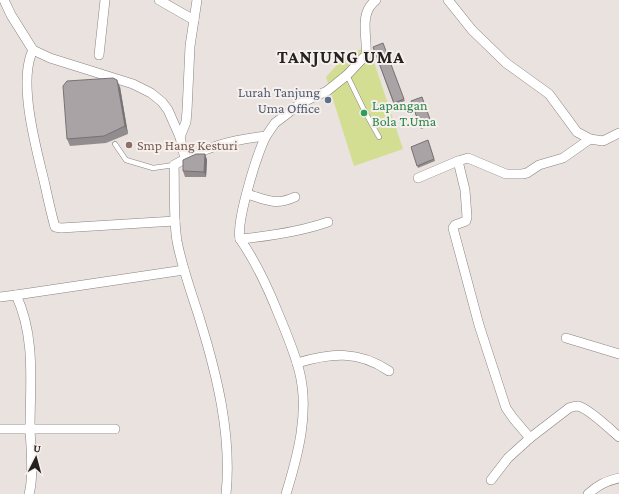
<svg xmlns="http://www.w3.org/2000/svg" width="619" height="494" font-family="'Crimson Pro',serif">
<rect width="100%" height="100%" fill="#e9e2df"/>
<path fill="#d3de92" d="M369 47 403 149 354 166 326 77 336 66 343 55Z"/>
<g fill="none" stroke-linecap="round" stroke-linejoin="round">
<g stroke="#898380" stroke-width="5.5">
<g id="lane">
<path d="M347 75 365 112 379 137"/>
<path d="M115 144 126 160 153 168 174 165"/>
</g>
</g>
<g stroke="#898380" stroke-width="10">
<g id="street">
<path d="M4 0 11 15 33 50 50 58 133 84 151 93 162 102 168 110 180 137"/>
<path d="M159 0 194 20"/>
<path d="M448 0 472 30 506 63 549 94 577 132 590 139 603 141 619 133"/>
<path d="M33 50C17 82 37 151 45 185 48 199 51 213 55 227L61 228 175 221"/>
<path d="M99 55 105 0"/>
<path d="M266 136C257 154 236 221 240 239 256 262 268 288 278 313 286 332 294 351 299 370 310 411 298 455 286 494"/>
<path d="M185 159 180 137 186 122 187 111 190 46 197 0"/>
<path d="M458 161 468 158 506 174H522L527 173 539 165 563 158 590 139"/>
<path d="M418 178 458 161 465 190 467 217 466 221 455 225 453 228 479 325 506 408 513 418 530 438"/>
<path d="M247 194C267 200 275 206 295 197"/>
<path d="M240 239C271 236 299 232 328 222"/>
<path d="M16 295 184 270"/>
<path d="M0 297 16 295C36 337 30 384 30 430 31 448 34 477 29 494"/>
<path d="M566 338 619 354"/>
<path d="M297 363C331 353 358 350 389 371"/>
<path d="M0 429H115"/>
<path d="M491 480 508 458 530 438 569 408C572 407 574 406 578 406 588 408 610 429 619 437"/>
<path d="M226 494C232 436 217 375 200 320 192 294 182 268 177 241 173 216 175 190 174 165 206 147 230 140 266 136L275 123 283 117 301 103 327 91 347 75 366 55C368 37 358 14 376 0"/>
<path d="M588 494C598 485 606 481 619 478"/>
</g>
</g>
<use href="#lane" stroke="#fff" stroke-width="4.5"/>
<use href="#street" stroke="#fff" stroke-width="9"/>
</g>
<g fill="#928c8e">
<path d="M373 47 404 99 405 101 394 105Z"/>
<path d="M120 87 128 134 106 143 70 146 67 139Z"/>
<path d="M422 97 432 125 421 129 411 101Z"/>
<path d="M428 140 435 161 418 168 411 147Z"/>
<path d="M205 154 207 160 206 177H185L183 171Z"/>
</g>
<g fill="#777274">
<path d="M117 80 120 87 128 134 125 126Z"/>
<path d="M205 154 207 160 206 177 204 172Z"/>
</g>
<g fill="#aaa3a5" stroke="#777274">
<path d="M383 43 404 99 394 103 373 47Z"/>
<path d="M113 78 117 80 125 126 104 136 67 139 63 86 67 81Z"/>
<path d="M422 97 431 122 420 126 411 101Z"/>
<path d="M428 140 434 159 417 166 411 147Z"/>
<path d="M196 154H205L204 172 183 171V160Z"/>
</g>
<circle fill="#5c6f8a" stroke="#f6efec" stroke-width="1.5" cx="328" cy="100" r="4"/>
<circle fill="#2e9e5b" stroke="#f6efec" stroke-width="1.5" cx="364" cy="113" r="4"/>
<circle fill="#8d6e63" stroke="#f6efec" stroke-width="1.5" cx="129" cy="145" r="4"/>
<g text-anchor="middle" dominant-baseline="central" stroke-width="4" stroke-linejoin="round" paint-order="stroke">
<g font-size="14" fill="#4e5e75" stroke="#f6efec" text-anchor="end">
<text x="320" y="92">Lurah Tanjung<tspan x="320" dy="16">Uma Office</tspan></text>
</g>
<g font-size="14" fill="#27864d" stroke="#f6efec" text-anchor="start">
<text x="372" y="105">Lapangan<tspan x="372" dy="16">Bola T.Uma</tspan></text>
</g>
<g font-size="14" fill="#785e54" stroke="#f6efec" text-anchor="start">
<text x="137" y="145">Smp Hang Kesturi</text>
</g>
<g font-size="18" font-weight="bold" letter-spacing="1" fill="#242221" stroke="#f6efec">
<text x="341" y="57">TANJUNG UMA</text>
</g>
</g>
<g transform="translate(36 458) rotate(6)" stroke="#f6efec" stroke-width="3" paint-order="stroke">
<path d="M0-3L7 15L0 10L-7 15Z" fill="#242221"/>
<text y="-6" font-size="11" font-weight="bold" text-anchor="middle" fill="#242221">U</text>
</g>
</svg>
